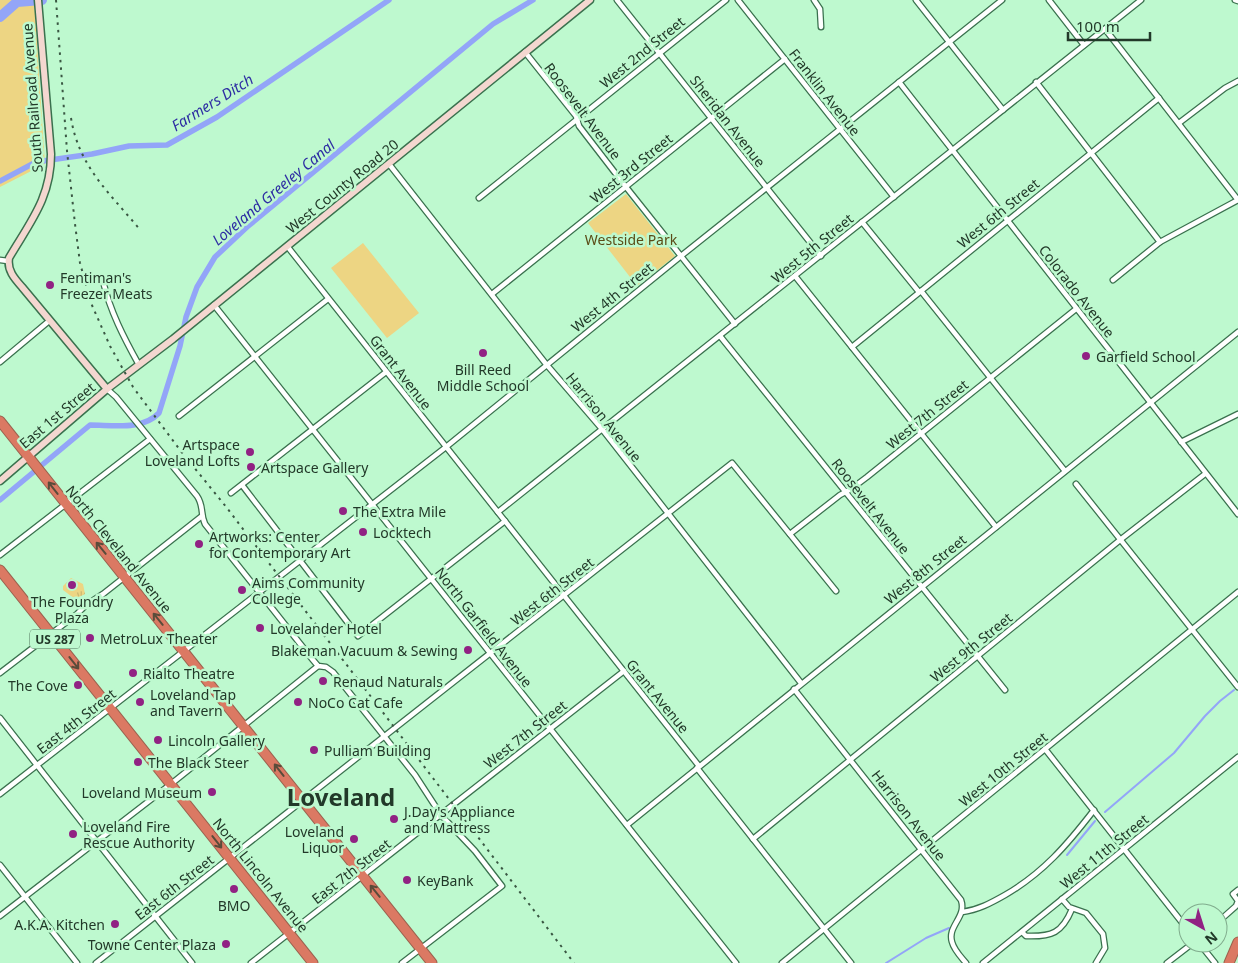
<svg xmlns="http://www.w3.org/2000/svg" width="1238" height="963" font-family="'Noto Sans',sans-serif">
<defs>
<pattern id="grass-tufts" width="24" height="20" patternUnits="userSpaceOnUse" patternTransform="scale(1.25)"><rect width="24" height="20" fill="#edd583"/><path d="M3 7l-1-3M5 7V3M7 7l1-3M15 17l-1-3M17 17v-4M19 17l1-3" fill="none" stroke="#cbb871"/></pattern>
</defs>
<rect width="100%" height="100%" fill="#bef9cf"/>
<path fill="url(#grass-tufts)" d="M71 578 83 584 85 594 75 599 63 590V586Z"/>
<g fill="#edd583">
<path d="M0 0H34L45 164 0 187Z"/>
<path d="M626 194 675 256 637 286 588 223Z"/>
<path d="M363 243 419 313 387 338 331 268Z"/>
</g>
<g fill="none" stroke-linecap="round" stroke-linejoin="round">
<g stroke="#93a5f8" stroke-width="2">
<path d="M1105 812 1174 753 1205 716 1220 701 1234 690"/>
<path d="M1067 855 1095 821"/>
<path d="M886 963 926 938 949 928"/>
</g>
<g stroke="#93a5f8" stroke-width="5.5">
<path d="M0 181 36 162 92 154 129 146 167 145 217 117 389 0"/>
<path d="M0 500 90 425C112 425 142 431 159 413L180 346 186 317 197 287 215 257 247 227 493 24 533 0"/>
</g>
<path stroke="#93a5f8" stroke-width="10" d="M0 17 17 2 42 0"/>
<g stroke="#3a714e" stroke-width="7">
<g id="street">
<path d="M617 0 821 256"/>
<path d="M738 0 894 197"/>
<path d="M814 0 820 9 821 27"/>
<path d="M916 0 1003 110"/>
<path d="M1049 0 1084 45"/>
<path d="M1235 0 1238 1"/>
<path d="M1105 29 1238 200"/>
<path d="M525 52 576 116 579 126 626 187 735 324"/>
<path d="M899 82 1238 514"/>
<path d="M1036 82 1160 242"/>
<path d="M1179 123 1225 88 1238 81"/>
<path d="M389 164 546 364 602 429 801 683"/>
<path d="M479 198 726 0"/>
<path d="M862 222 919 292"/>
<path d="M287 246 699 766"/>
<path d="M0 260 8 261"/>
<path d="M795 276 996 527"/>
<path d="M1113 280 1160 242 1238 200"/>
<path d="M103 281C110 311 124 338 139 365"/>
<path d="M921 291 1065 471"/>
<path d="M492 294 785 59"/>
<path d="M214 305 736 963"/>
<path d="M720 336 1005 690"/>
<path d="M852 347 1159 98"/>
<path d="M0 362 49 321"/>
<path d="M107 389 116 397 197 496C204 506 200 513 205 524L313 660 318 666 326 667 333 672 415 775 441 815 475 851 502 886 402 963"/>
<path d="M179 416 328 299"/>
<path d="M1181 442 1238 414"/>
<path d="M1076 484 1238 687"/>
<path d="M242 485 358 636 505 521"/>
<path d="M231 493 386 372"/>
<path d="M498 512 1141 0"/>
<path d="M790 534 840 495 851 489 867 477 1076 309"/>
<path d="M0 555 150 439"/>
<path d="M0 673 77 614 86 605 103 594 202 516"/>
<path d="M794 689 961 900C967 917 947 926 952 942 954 950 961 957 966 963"/>
<path d="M0 718 192 963"/>
<path d="M1045 749 1188 930"/>
<path d="M697 768 851 963"/>
<path d="M0 794 446 447 681 256 1002 0"/>
<path d="M627 825 1238 332"/>
<path d="M753 839 1120 540 1205 474"/>
<path d="M0 865 77 963"/>
<path d="M1062 899 1069 907 1086 913 1103 934 1105 948 1096 963"/>
<path d="M962 912C978 910 991 903 1005 895 1043 873 1067 845 1094 810"/>
<path d="M0 916 171 784 318 666"/>
<path d="M1218 922 1236 906 1238 901 1233 894 1238 890"/>
<path d="M1022 932 1026 936C1052 937 1062 933 1072 909"/>
<path d="M1199 943 1215 963"/>
<path d="M96 963 732 463 836 591"/>
<path d="M251 963 624 671"/>
<path d="M782 963 1238 592"/>
<path d="M983 963 1238 757"/>
<path d="M1167 963 1193 943"/>
</g>
</g>
<g stroke="#3a714e" stroke-width="9">
<g id="secondary">
<path d="M38 0 51 154C51 198 30 222 9 258 7 270 14 278 22 287L107 389"/>
<path d="M0 481 107 389 173 339 590 0"/>
</g>
</g>
<g stroke="#9a634f" stroke-width="11">
<g id="highway">
<path d="M0 421 432 963"/>
<path d="M0 570 313 963"/>
<path d="M1229 963 1238 942"/>
</g>
</g>
<use href="#street" stroke="#fff" stroke-width="4.5"/>
<use href="#secondary" stroke="#f4d7d0" stroke-width="6"/>
<use href="#highway" stroke="#db7963" stroke-width="9"/>
<g stroke="#3a5743" stroke-width="2" stroke-dasharray="2.5 5" stroke-linecap="butt">
<path d="M56 0 67 151 75 224 80 263 91 303 110 346 133 387 180 450 227 508 574 963"/>
<path d="M71 118C79 168 111 194 141 231"/>
</g>
</g>
<defs><path id="oneway-shaft" d="M-6 0H5M1.5-3L5.5 0L1.5 3" fill="none" stroke-width="1.6" stroke-linecap="round" stroke-linejoin="round" transform="scale(1.25)"/></defs>
<g stroke="#5a4c3a">
<use href="#oneway-shaft" transform="translate(53 488) rotate(-128)"/>
<use href="#oneway-shaft" transform="translate(101 548) rotate(-129)"/>
<use href="#oneway-shaft" transform="translate(158 619) rotate(-129)"/>
<use href="#oneway-shaft" transform="translate(74 663) rotate(52)"/>
<use href="#oneway-shaft" transform="translate(279 770) rotate(-128)"/>
<use href="#oneway-shaft" transform="translate(217 842) rotate(52)"/>
<use href="#oneway-shaft" transform="translate(375 891) rotate(-129)"/>
</g>
<g fill="#912283" stroke="#bef9cf" stroke-width="2">
<circle cx="50" cy="285" r="5"/>
<circle cx="483" cy="353" r="5"/>
<circle cx="1086" cy="356" r="5"/>
<circle cx="250" cy="452" r="5"/>
<circle cx="251" cy="467" r="5"/>
<circle cx="343" cy="511" r="5"/>
<circle cx="363" cy="532" r="5"/>
<circle cx="199" cy="544" r="5"/>
<circle cx="72" cy="585" r="5"/>
<circle cx="242" cy="590" r="5"/>
<circle cx="260" cy="628" r="5"/>
<circle cx="90" cy="638" r="5"/>
<circle cx="468" cy="650" r="5"/>
<circle cx="133" cy="673" r="5"/>
<circle cx="323" cy="681" r="5"/>
<circle cx="78" cy="685" r="5"/>
<circle cx="140" cy="702" r="5"/>
<circle cx="298" cy="702" r="5"/>
<circle cx="158" cy="740" r="5"/>
<circle cx="314" cy="750" r="5"/>
<circle cx="138" cy="762" r="5"/>
<circle cx="212" cy="792" r="5"/>
<circle cx="394" cy="819" r="5"/>
<circle cx="73" cy="834" r="5"/>
<circle cx="354" cy="839" r="5"/>
<circle cx="407" cy="880" r="5"/>
<circle cx="234" cy="889" r="5"/>
<circle cx="115" cy="924" r="5"/>
<circle cx="226" cy="944" r="5"/>
</g>
<g text-anchor="middle" dominant-baseline="central" stroke-width="5" stroke-linejoin="round" paint-order="stroke">
<rect fill="#bef9cf" stroke="#51735b" stroke-width="1" x="30" y="629.5" width="50" height="19" rx="4"/>
<g font-size="12" font-weight="bold" fill="#223929">
<text x="55" y="639">US 287</text>
</g>
<g font-size="14" fill="#223929" stroke="#bef9cf">
<text transform="translate(642 52) rotate(-39)">West 2nd Street</text>
<text transform="translate(825 92) rotate(52)">Franklin Avenue</text>
<text transform="translate(32 98) rotate(-94)">South Railroad Avenue</text>
<text transform="translate(583 111) rotate(53)">Roosevelt Avenue</text>
<text transform="translate(728 121) rotate(52)">Sheridan Avenue</text>
<text transform="translate(631 168) rotate(-39)">West 3rd Street</text>
<text transform="translate(342 186) rotate(-39)">West County Road 20</text>
<text transform="translate(998 213) rotate(-39)">West 6th Street</text>
<text transform="translate(812 248) rotate(-39)">West 5th Street</text>
<text transform="translate(1077 291) rotate(52)">Colorado Avenue</text>
<text transform="translate(612 297) rotate(-39)">West 4th Street</text>
<text transform="translate(401 372) rotate(52)">Grant Avenue</text>
<text transform="translate(927 414) rotate(-39)">West 7th Street</text>
<text transform="translate(57 415) rotate(-40)">East 1st Street</text>
<text transform="translate(604 417) rotate(51)">Harrison Avenue</text>
<text transform="translate(871 506) rotate(52)">Roosevelt Avenue</text>
<text transform="translate(119 549) rotate(51)">North Cleveland Avenue</text>
<text transform="translate(925 569) rotate(-39)">West 8th Street</text>
<text transform="translate(552 591) rotate(-38)">West 6th Street</text>
<text transform="translate(484 627) rotate(52)">North Garfield Avenue</text>
<text transform="translate(971 647) rotate(-39)">West 9th Street</text>
<text transform="translate(658 696) rotate(51)">Grant Avenue</text>
<text transform="translate(76 721) rotate(-38)">East 4th Street</text>
<text transform="translate(525 734) rotate(-38)">West 7th Street</text>
<text transform="translate(1003 769) rotate(-39)">West 10th Street</text>
<text transform="translate(909 815) rotate(52)">Harrison Avenue</text>
<text transform="translate(1104 851) rotate(-39)">West 11th Street</text>
<text transform="translate(351 871) rotate(-38)">East 7th Street</text>
<text transform="translate(261 875) rotate(51)">North Lincoln Avenue</text>
<text transform="translate(174 887) rotate(-38)">East 6th Street</text>
</g>
<g font-size="14" fill="#5a4b16" stroke="#bef9cf">
<text x="631" y="239">Westside Park</text>
</g>
<g font-size="14" fill="#223929" stroke="#bef9cf" text-anchor="start">
<text x="60" y="277">Fentiman's<tspan x="60" dy="16">Freezer Meats</tspan></text>
<text x="1096" y="356">Garfield School</text>
<text x="483" y="369" text-anchor="middle">Bill Reed<tspan x="483" dy="16">Middle School</tspan></text>
<text x="240" y="444" text-anchor="end">Artspace<tspan x="240" dy="16">Loveland Lofts</tspan></text>
<text x="261" y="467">Artspace Gallery</text>
<text x="353" y="511">The Extra Mile</text>
<text x="373" y="532">Locktech</text>
<text x="209" y="536">Artworks: Center<tspan x="209" dy="16">for Contemporary Art</tspan></text>
<text x="252" y="582">Aims Community<tspan x="252" dy="16">College</tspan></text>
<text x="72" y="601" text-anchor="middle">The Foundry<tspan x="72" dy="16">Plaza</tspan></text>
<text x="270" y="628">Lovelander Hotel</text>
<text x="100" y="638">MetroLux Theater</text>
<text x="458" y="650" text-anchor="end">Blakeman Vacuum &amp; Sewing</text>
<text x="143" y="673">Rialto Theatre</text>
<text x="333" y="681">Renaud Naturals</text>
<text x="68" y="685" text-anchor="end">The Cove</text>
<text x="150" y="694">Loveland Tap<tspan x="150" dy="16">and Tavern</tspan></text>
<text x="308" y="702">NoCo Cat Cafe</text>
<text x="168" y="740">Lincoln Gallery</text>
<text x="324" y="750">Pulliam Building</text>
<text x="148" y="762">The Black Steer</text>
<text x="202" y="792" text-anchor="end">Loveland Museum</text>
<text x="404" y="811">J.Day's Appliance<tspan x="404" dy="16">and Mattress</tspan></text>
<text x="83" y="826">Loveland Fire<tspan x="83" dy="16">Rescue Authority</tspan></text>
<text x="344" y="831" text-anchor="end">Loveland<tspan x="344" dy="16">Liquor</tspan></text>
<text x="417" y="880">KeyBank</text>
<text x="234" y="905" text-anchor="middle">BMO</text>
<text x="105" y="924" text-anchor="end">A.K.A. Kitchen</text>
<text x="216" y="944" text-anchor="end">Towne Center Plaza</text>
</g>
<g font-size="15" font-style="italic" fill="#2e2ea3" stroke="#bef9cf">
<text transform="translate(212 102) rotate(-32)">Farmers Ditch</text>
<text transform="translate(273 192) rotate(-40)">Loveland Greeley Canal</text>
</g>
<g font-size="24" font-weight="bold" fill="#223929" stroke="#bef9cf">
<text x="341" y="796">Loveland</text>
</g>
</g>
<g transform="translate(1203 928) rotate(141)"><circle r="24" fill="#bef9cf" stroke="#80ac8d"/>
<path d="M0-4L9 19L0 12L-9 19Z" fill="#912283"/>
<text y="-8" font-size="14" font-weight="bold" text-anchor="middle" fill="#223929">N</text>
</g>
<path d="M1068 32v8h82v-8" fill="none" stroke="#223929" stroke-width="2.5"/>
<text x="1076" y="32" font-size="15" fill="#223929" stroke="#bef9cf" stroke-width="4" paint-order="stroke">100 m</text>
</svg>
